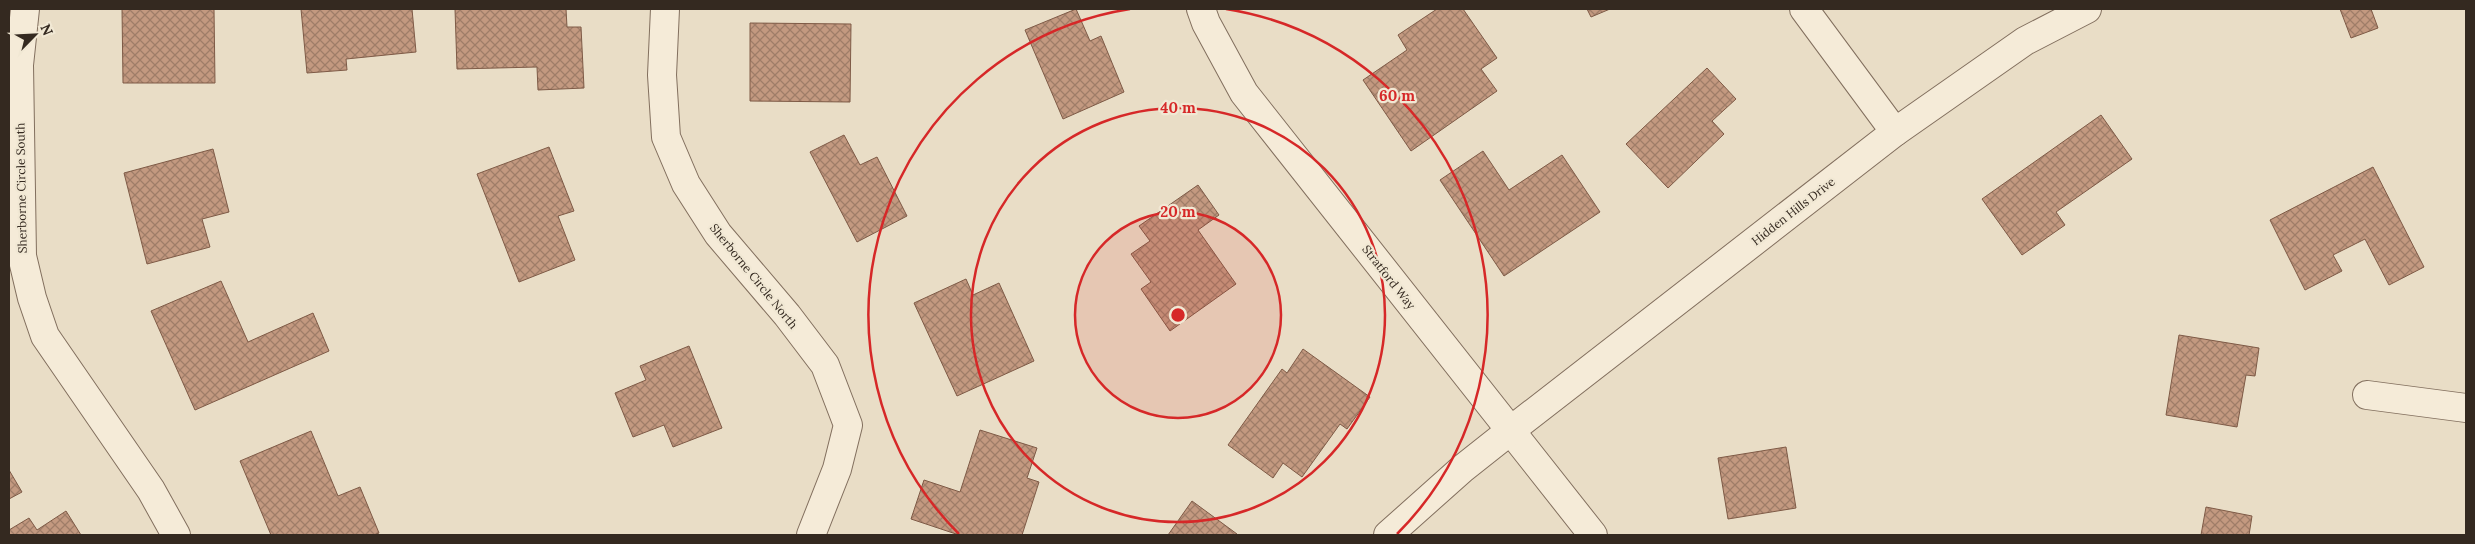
<svg xmlns="http://www.w3.org/2000/svg" width="2475" height="544" font-family="Lora,serif">
<defs>
<pattern id="building-cross-hatch" width="8" height="8" patternUnits="userSpaceOnUse" patternTransform="scale(1.25)"><rect width="8" height="8" fill="#c39980"/><path d="M0 0l8 8M0 8l8-8" fill="none" stroke="#9f7d68"/></pattern>
</defs>
<rect width="100%" height="100%" fill="#e9ddc6"/>
<g fill="url(#building-cross-hatch)" stroke="#7e5a46">
<path d="M122 9H214L215 83H123Z"/>
<path d="M301 9H412L416 52 346 59 347 70 307 73Z"/>
<path d="M455 9H566L567 27H581L584 88 538 90 537 67 457 69Z"/>
<path d="M1076 9 1090 41 1101 36 1124 92 1063 119 1025 30Z"/>
<path d="M1437 9H1463L1497 58 1481 69 1497 91 1411 151 1363 80 1407 50 1398 35Z"/>
<path d="M1587 9H1610L1591 17Z"/>
<path d="M2340 9H2371L2378 28 2351 38Z"/>
<path d="M750 23 851 24 850 102 750 101Z"/>
<path d="M1707 68 1736 99 1712 121 1724 134 1668 188 1626 144Z"/>
<path d="M2101 115 2132 159 2056 212 2065 225 2022 255 1982 199Z"/>
<path d="M844 135 860 165 877 157 907 216 857 242 810 152Z"/>
<path d="M549 147 574 211 558 216 575 260 519 282 477 174Z"/>
<path d="M213 149 229 212 202 219 210 247 147 264 124 173Z"/>
<path d="M1483 151 1509 190 1562 155 1600 212 1504 276 1440 180Z"/>
<path d="M2373 167 2424 267 2389 285 2365 239 2333 255 2342 271 2305 290 2270 220Z"/>
<path d="M1198 185 1219 215 1198 230 1236 284 1170 331 1141 289 1151 282 1131 254 1150 241 1139 226Z"/>
<path d="M966 279 973 295 999 283 1034 361 957 396 914 303Z"/>
<path d="M221 281 248 342 313 313 329 351 195 410 151 311Z"/>
<path d="M2179 335 2259 348 2255 376 2246 375 2237 427 2166 415Z"/>
<path d="M689 346 722 428 673 447 664 425 633 437 615 393 646 380 640 366Z"/>
<path d="M1303 349 1370 397 1347 429 1340 424 1302 477 1283 463 1273 478 1228 445 1282 369 1287 373Z"/>
<path d="M980 430 1037 448 1027 478 1039 482 1022 535H959L911 519 924 480 960 492Z"/>
<path d="M311 431 338 496 360 487 379 533 374 535H271L240 461Z"/>
<path d="M1786 447 1796 508 1728 519 1718 458Z"/>
<path d="M9 470 22 492 9 499Z"/>
<path d="M1192 501 1237 534 1236 535H1168Z"/>
<path d="M2206 507 2252 516 2249 535H2201Z"/>
<path d="M66 511 81 535H9V530L29 518 37 530Z"/>
</g>
<g fill="none" stroke-linecap="round" stroke-linejoin="round">
<g stroke="#826f5e" stroke-width="30">
<g id="street">
<path d="M25 9 19 65 22 256 32 298 45 336 151 490 176 535"/>
<path d="M665 9 662 75 666 137 686 184 718 234 787 315 825 365 848 425 837 469 811 535"/>
<path d="M1201 9 1206 23 1244 93 1593 535"/>
<path d="M1804 9 1895 132"/>
<path d="M2367 395 2466 408"/>
<path d="M1388 535 1462 469 1510 431 1895 132 2025 41 2087 9"/>
</g>
</g>
<use href="#street" stroke="#f5ebd8" stroke-width="28"/>
</g>
<circle cx="1178" cy="315" r="103" fill="#d62828" fill-opacity=".12"/>
<g fill="none" stroke="#d62828" stroke-width="2.5">
<circle cx="1178" cy="315" r="103"/>
<circle cx="1178" cy="315" r="207"/>
<path d="M959 534A310 310 0 0 1 1130 9M1226 9A310 310 0 0 1 1397 534"/>
</g>
<g text-anchor="middle" dominant-baseline="central" stroke-width="4.5" stroke-linejoin="round" paint-order="stroke">
<g font-size="12" fill="#342920" stroke="#f1e8d4">
<text transform="translate(21 188) rotate(-91)">Sherborne Circle South</text>
<text transform="translate(1793 211) rotate(-38)">Hidden Hills Drive</text>
<text transform="translate(754 276) rotate(51)">Sherborne Circle North</text>
<text transform="translate(1389 277) rotate(52)">Stratford Way</text>
</g>
</g>
<circle cx="1178" cy="315" r="8" fill="#d62828" stroke="#f1e8d4" stroke-width="2.5"/>
<g font-size="15" text-anchor="middle" font-weight="bold" fill="#d62828" stroke="#f1e8d4" stroke-width="4.5" stroke-linejoin="round" paint-order="stroke">
<text x="1397" y="101">60 m</text>
<text x="1178" y="113">40 m</text>
<text x="1178" y="217">20 m</text>
</g>
<rect width="2475" height="544" fill="none" stroke="#342920" stroke-width="20"/>
<g transform="translate(35 35) rotate(66)" stroke="#f1e8d4" stroke-width="4" paint-order="stroke">
<path d="M0-4L9 19L0 12L-9 19Z" fill="#342920"/>
<text y="-8" font-size="14" font-weight="bold" text-anchor="middle" fill="#342920">N</text>
</g>
</svg>
